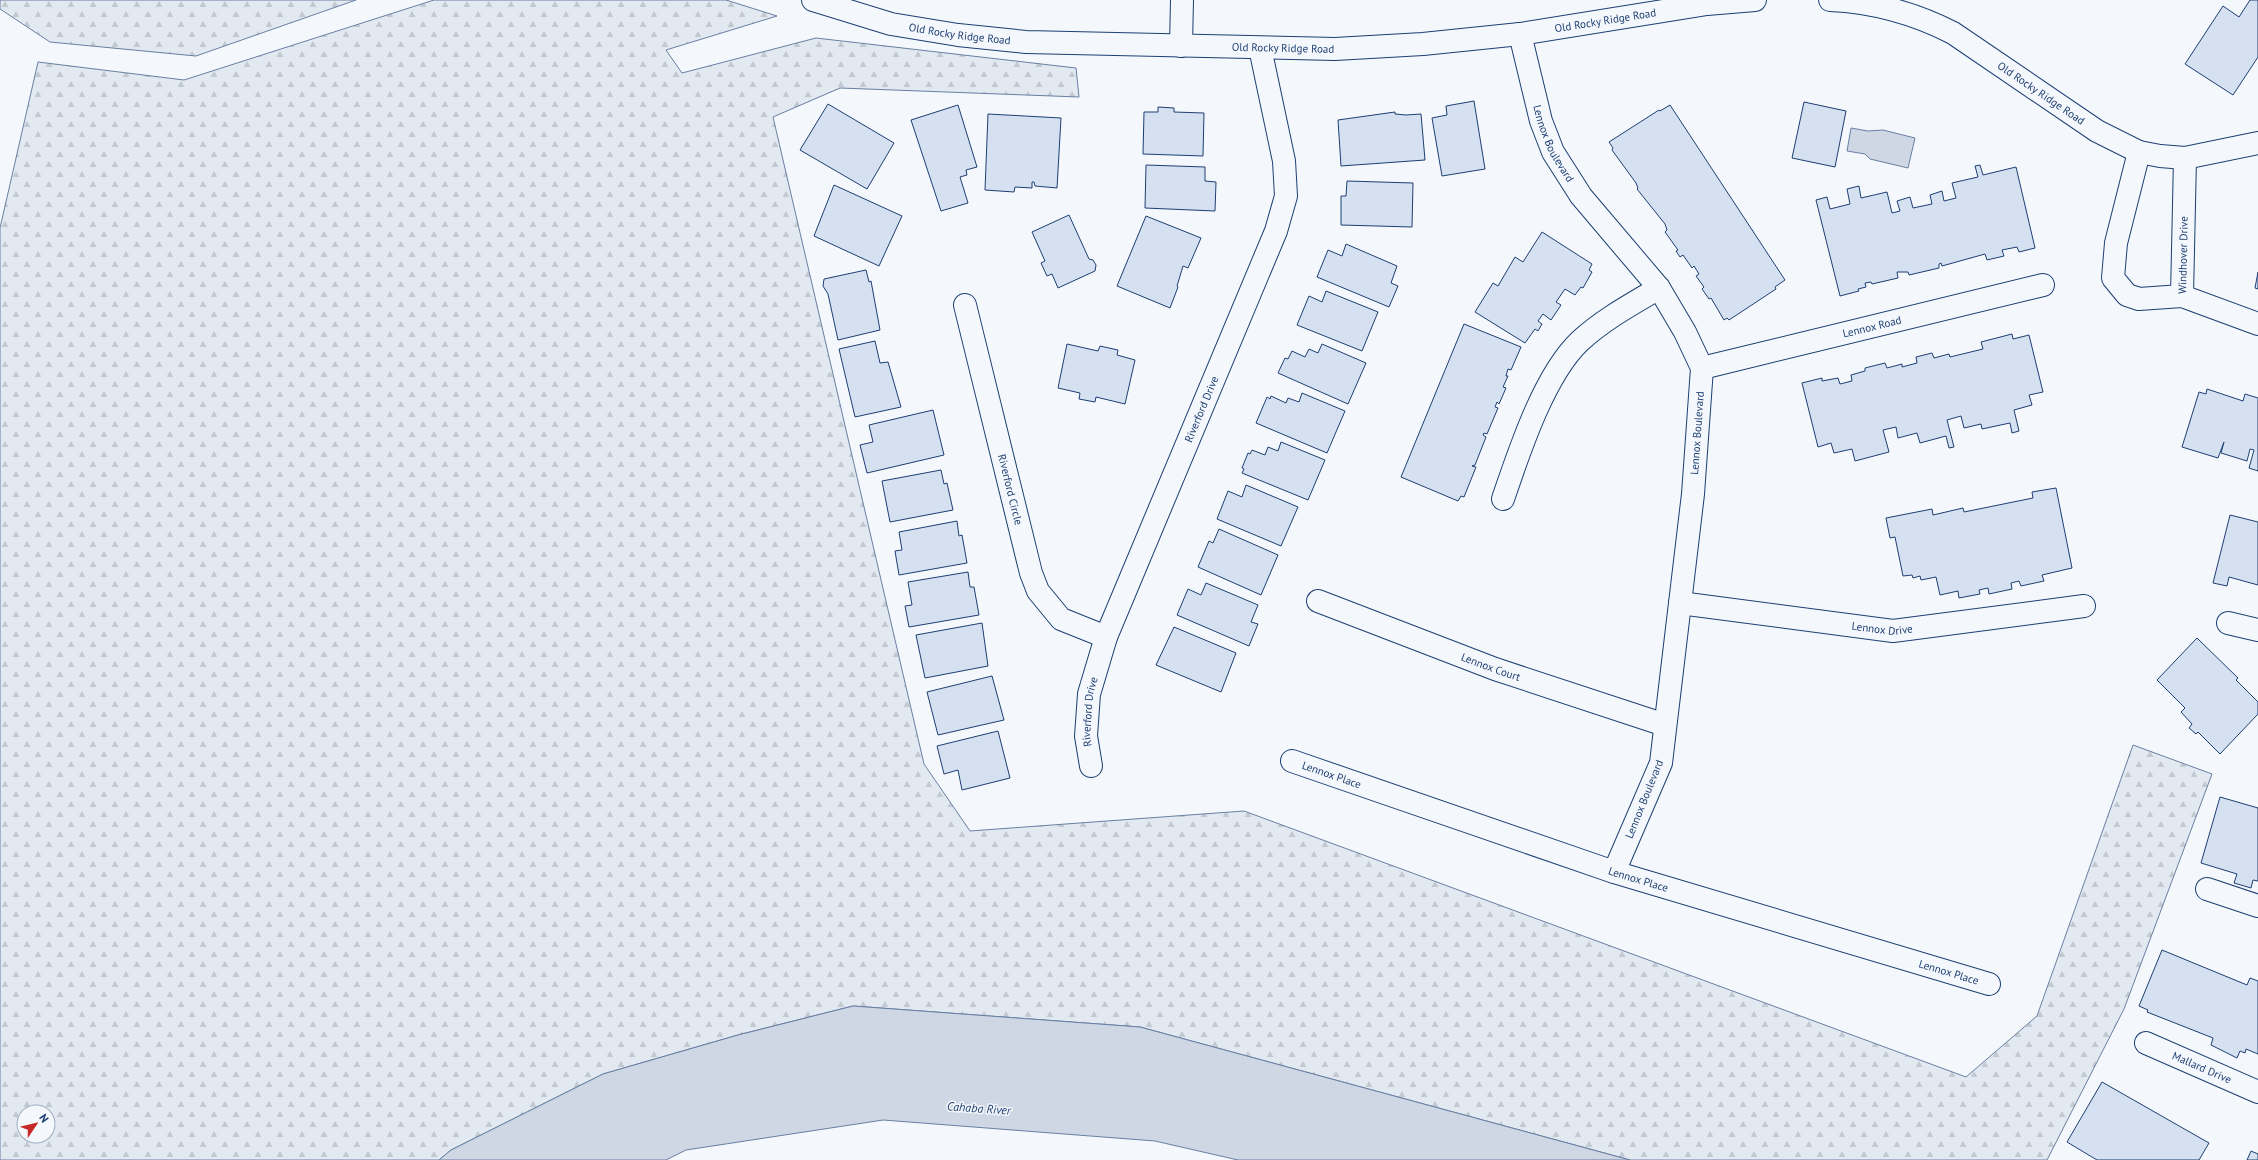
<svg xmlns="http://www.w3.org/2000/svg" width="2258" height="1160" font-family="'PT Sans',sans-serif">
<defs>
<pattern id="forest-firs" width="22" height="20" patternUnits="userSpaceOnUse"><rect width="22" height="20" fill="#e3e9f0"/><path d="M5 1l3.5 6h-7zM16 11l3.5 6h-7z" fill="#c2c9d1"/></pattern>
</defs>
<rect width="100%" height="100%" fill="#f4f7fb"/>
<g fill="url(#forest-firs)" stroke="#687fa3" fill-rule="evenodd">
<path d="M0 0H356L196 56 50 42 0 9Z"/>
<path d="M434 0H726L777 16 666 50 682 73 816 38 1076 68 1079 97 840 88 773 117 924 764 970 831 1244 811 1966 1077 2037 1016 2133 745 2212 774 2124 1009 2047 1160H1630L1140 1027 853 1006 738 1035 603 1074 451 1150 439 1160H0V228L38 62 184 80ZM24 1112H48V1136H24Z"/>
</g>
<g fill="#cfd7e4" stroke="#687fa3">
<path d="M1851 128 1868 131 1883 130 1915 138 1908 168 1870 159 1865 154 1847 151Z"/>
<path d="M853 1006 1140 1027 1630 1160H1238L1155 1141 883 1120 686 1150 666 1160H439L451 1150 603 1074 738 1035Z"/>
</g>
<g fill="#d5e0f0" stroke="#1d3f73">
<path d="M2250 0H2258V57L2233 95 2185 64 2223 6 2239 17Z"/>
<path d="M1474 101 1485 169 1442 176 1432 118 1447 115 1446 106Z"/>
<path d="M1804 102 1846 111 1835 167 1792 158Z"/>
<path d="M828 104 894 143 867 189 800 150Z"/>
<path d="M958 105 977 167 966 170 967 175 960 177 968 203 941 211 911 120Z"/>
<path d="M1670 105 1785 280 1775 287 1776 289 1729 320 1727 318 1724 320 1711 298 1709 299 1702 289 1704 287 1696 276 1699 274 1694 266 1692 268 1683 255 1680 257 1676 251 1678 250 1665 232 1667 230 1665 224 1637 189 1638 188 1636 183 1612 150 1613 148 1609 142 1659 110 1660 111Z"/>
<path d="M1158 107 1174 108V112L1204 113 1203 156 1143 154 1144 112H1158Z"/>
<path d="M1395 112V114L1406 115 1421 114 1425 160 1341 166 1338 120Z"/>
<path d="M988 114 1061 118 1057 188 1035 186 1034 182H1032V188L1015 187 1014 192 985 190Z"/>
<path d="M1146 165 1205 167V181L1216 182 1215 211 1145 208Z"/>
<path d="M1980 165 1983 175 2016 167 2035 248 2019 252 2017 247 2002 250 2004 256 1987 260 1985 254 1942 266 1941 263 1939 264V268L1909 275 1908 272H1897L1898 278 1872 284 1871 282 1865 283 1866 287 1858 289 1859 291 1840 296 1816 200 1827 197 1830 209 1850 204 1847 189 1859 186 1861 198 1887 192 1892 213 1900 211 1897 201 1910 197 1913 208 1932 204 1930 195 1942 191 1944 201 1956 198 1952 183 1978 177 1975 166Z"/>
<path d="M1347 181 1413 183 1412 227 1341 225V196H1346Z"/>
<path d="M834 185 902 216 879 266 814 236Z"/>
<path d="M1069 215 1089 259 1093 260 1096 265 1095 271 1058 288 1052 274 1047 276 1041 263 1045 261 1032 232Z"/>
<path d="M1146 216 1201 238 1188 268 1183 266 1177 286 1178 287 1170 308 1117 286Z"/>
<path d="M1542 232 1592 264 1589 270 1592 272 1583 288 1581 287 1575 295 1565 289 1556 302 1561 305 1551 320 1543 314 1538 321 1542 324 1538 331 1535 329 1525 343 1475 312 1493 283 1498 286 1515 257 1523 262Z"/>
<path d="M1346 244 1397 266 1391 283 1398 286 1389 307 1317 277 1328 250 1342 256Z"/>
<path d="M866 270 869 282 871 281 880 330 838 340 828 294 823 286 824 279Z"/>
<path d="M2258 272V289L2255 288Z"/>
<path d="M1326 291 1378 312 1362 351 1297 325 1309 296 1322 302Z"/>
<path d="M1464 324 1521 347 1511 370 1508 369 1506 376H1508L1503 387 1506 388 1499 404 1497 402 1495 407 1498 408 1487 434 1484 433 1483 435 1486 437 1475 465 1472 466 1476 467 1464 497 1461 496 1458 501 1401 477Z"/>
<path d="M2012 334 2013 339 2029 335 2043 392 2029 395 2032 405 2014 410 2019 431 2012 433 2010 423 1982 429 1981 424 1964 428 1961 416 1947 420 1954 447 1949 448 1946 436 1920 443 1917 433 1898 438 1896 427 1883 430 1889 452 1855 461 1852 449 1834 453 1831 443 1818 447 1802 383 1822 378V381L1838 378 1840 384 1852 381 1851 375 1865 371V368L1885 363 1887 368 1902 364V367L1917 363 1916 357 1932 353 1934 358 1949 354 1950 357 1983 349 1981 342Z"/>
<path d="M875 341 880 363 888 362 901 407 855 417 839 349Z"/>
<path d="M1067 344 1098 351 1100 346 1118 350 1117 355 1135 360 1125 404 1096 397 1095 402 1079 399 1080 393 1058 388Z"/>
<path d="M1322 344 1366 363 1348 404 1278 373 1285 358 1288 359 1292 351 1305 357 1309 349 1318 353Z"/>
<path d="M2207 389 2243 401 2245 394 2258 398V471L2249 468 2254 450 2250 449 2247 461 2221 453 2224 442 2218 458 2182 447 2199 392 2206 394Z"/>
<path d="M1302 393 1345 411 1327 453 1256 423 1267 397 1270 399 1271 396 1286 403 1288 398 1299 402Z"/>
<path d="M933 410 944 455 867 473 860 445 873 442 869 425Z"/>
<path d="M1281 442 1325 460 1308 500 1242 473 1244 469 1242 468 1248 453 1250 454 1252 450 1265 455 1268 447 1278 451Z"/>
<path d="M941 470 944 484 947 483 953 510 890 522 882 481Z"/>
<path d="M1246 485 1298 507 1281 546 1217 519 1228 491 1242 497Z"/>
<path d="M2056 488 2072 568 2042 575 2044 581 2021 586 2019 581 2011 583 2012 589 1989 594 1988 588 1979 590 1980 594 1959 598 1958 591 1940 595 1936 577 1921 580 1920 576 1913 578 1912 575 1903 576 1895 537 1890 538 1886 518 1932 509 1933 515 1963 508 1964 512 2033 498 2032 492Z"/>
<path d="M2230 515 2258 522V585L2229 577 2227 586 2213 583Z"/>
<path d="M957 521 959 536 962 535 967 563 899 575 895 551 902 550 899 532Z"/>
<path d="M1219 529 1278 555 1261 595 1198 567 1209 541 1213 543Z"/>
<path d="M968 572 970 587H974L979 615 909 627 905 606 912 605 908 582Z"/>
<path d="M1206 583 1258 605 1251 622 1258 624 1249 646 1177 615 1188 589 1201 595Z"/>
<path d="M982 623 988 666 925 678 916 635Z"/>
<path d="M1174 627 1236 653 1221 692 1156 665Z"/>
<path d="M2197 638 2238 678 2236 680 2258 702V714L2220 754 2198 732 2196 734 2189 728 2192 724 2181 712 2185 708 2157 680Z"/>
<path d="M992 676 1004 720 938 735 927 692Z"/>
<path d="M998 731 1010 778 962 790 958 770 944 774 937 746Z"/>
<path d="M2220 797 2258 808V881L2253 880 2251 888 2234 883 2237 874 2201 863Z"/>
<path d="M2162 950 2247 985 2250 978 2258 981V1054L2246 1049 2245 1053 2240 1051 2237 1058 2211 1045 2213 1038 2147 1012 2148 1010 2139 1006Z"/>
<path d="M2102 1082 2209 1143 2199 1160H2097L2067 1142Z"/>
<path d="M2251 1151 2258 1154V1160H2247Z"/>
</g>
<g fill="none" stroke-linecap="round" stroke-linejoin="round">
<g stroke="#1d3f73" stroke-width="24">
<g id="minor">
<path id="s1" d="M813 0 891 24 958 35 1026 42 1335 49 1423 44 1520 34 1707 4 1755 0"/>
<path id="s2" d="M1830 0C1874 2 1914 13 1953 33L2097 131 2139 152 2160 156 2185 158 2258 143"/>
<path id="s3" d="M1520 34 1541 121 1553 152 1581 196 1659 288 1685 332 1702 368 1693 494 1661 763 1614 872"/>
<path d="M1181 46 1182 0"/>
<path d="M2139 152 2116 243 2113 278 2127 295 2139 299 2182 296 2258 324"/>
<path id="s4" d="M2182 296 2185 158"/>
<path id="s5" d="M965 305 1031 573 1038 591 1061 619 1106 637"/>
<path id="s6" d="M1702 368 2043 285"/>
<path d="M1503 499C1519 452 1544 375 1580 341 1604 319 1632 304 1659 288"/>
<path id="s7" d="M1318 601 1495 669 1665 725"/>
<path id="s8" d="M1680 603 1893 631 2084 606"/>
<path d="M2228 623 2258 630"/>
<path id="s9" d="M1292 761 1614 872 1989 984"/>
<path id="s10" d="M1091 766 1086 736 1089 694 1106 637 1276 231 1286 196 1284 161 1260 48"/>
<path d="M2207 889 2258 906"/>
<path id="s11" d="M2146 1043 2258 1092"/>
</g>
</g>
<use href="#minor" stroke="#f4f7fb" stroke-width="22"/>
</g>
<g text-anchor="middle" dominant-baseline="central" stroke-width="3" stroke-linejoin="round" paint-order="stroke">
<g font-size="11" fill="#1d3f73" stroke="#f4f7fb">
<text stroke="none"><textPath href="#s1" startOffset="799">Old Rocky Ridge Road</textPath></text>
<text stroke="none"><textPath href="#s1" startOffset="151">Old Rocky Ridge Road</textPath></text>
<text stroke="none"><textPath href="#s1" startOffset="475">Old Rocky Ridge Road</textPath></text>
<text stroke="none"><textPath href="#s2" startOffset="235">Old Rocky Ridge Road</textPath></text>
<text stroke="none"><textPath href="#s3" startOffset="115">Lennox Boulevard</textPath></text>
<text stroke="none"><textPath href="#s4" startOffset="41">Windhover Drive</textPath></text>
<text stroke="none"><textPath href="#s6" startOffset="175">Lennox Road</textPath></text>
<text stroke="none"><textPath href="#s10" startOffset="379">Riverford Drive</textPath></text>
<text transform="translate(1697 433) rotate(-86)">Lennox Boulevard</text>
<text stroke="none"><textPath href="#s5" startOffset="190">Riverford Circle</textPath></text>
<text stroke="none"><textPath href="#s8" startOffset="204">Lennox Drive</textPath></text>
<text stroke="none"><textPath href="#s7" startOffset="185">Lennox Court</textPath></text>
<text stroke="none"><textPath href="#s10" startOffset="55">Riverford Drive</textPath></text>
<text stroke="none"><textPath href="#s9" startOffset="42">Lennox Place</textPath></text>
<text transform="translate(1644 799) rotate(-68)">Lennox Boulevard</text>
<text stroke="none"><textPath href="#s9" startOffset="366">Lennox Place</textPath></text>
<text stroke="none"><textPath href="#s9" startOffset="690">Lennox Place</textPath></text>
<text stroke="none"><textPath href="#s11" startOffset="61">Mallard Drive</textPath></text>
</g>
<g font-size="12" font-style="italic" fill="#1d3f73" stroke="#f4f7fb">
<text transform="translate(979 1108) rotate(4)">Cahaba River</text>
</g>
</g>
<g transform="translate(36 1124) rotate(55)"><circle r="19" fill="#f4f7fb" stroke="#9eadc5"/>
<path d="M0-3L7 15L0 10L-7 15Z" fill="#c62828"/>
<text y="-6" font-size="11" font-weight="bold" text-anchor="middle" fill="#1d3f73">N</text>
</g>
</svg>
